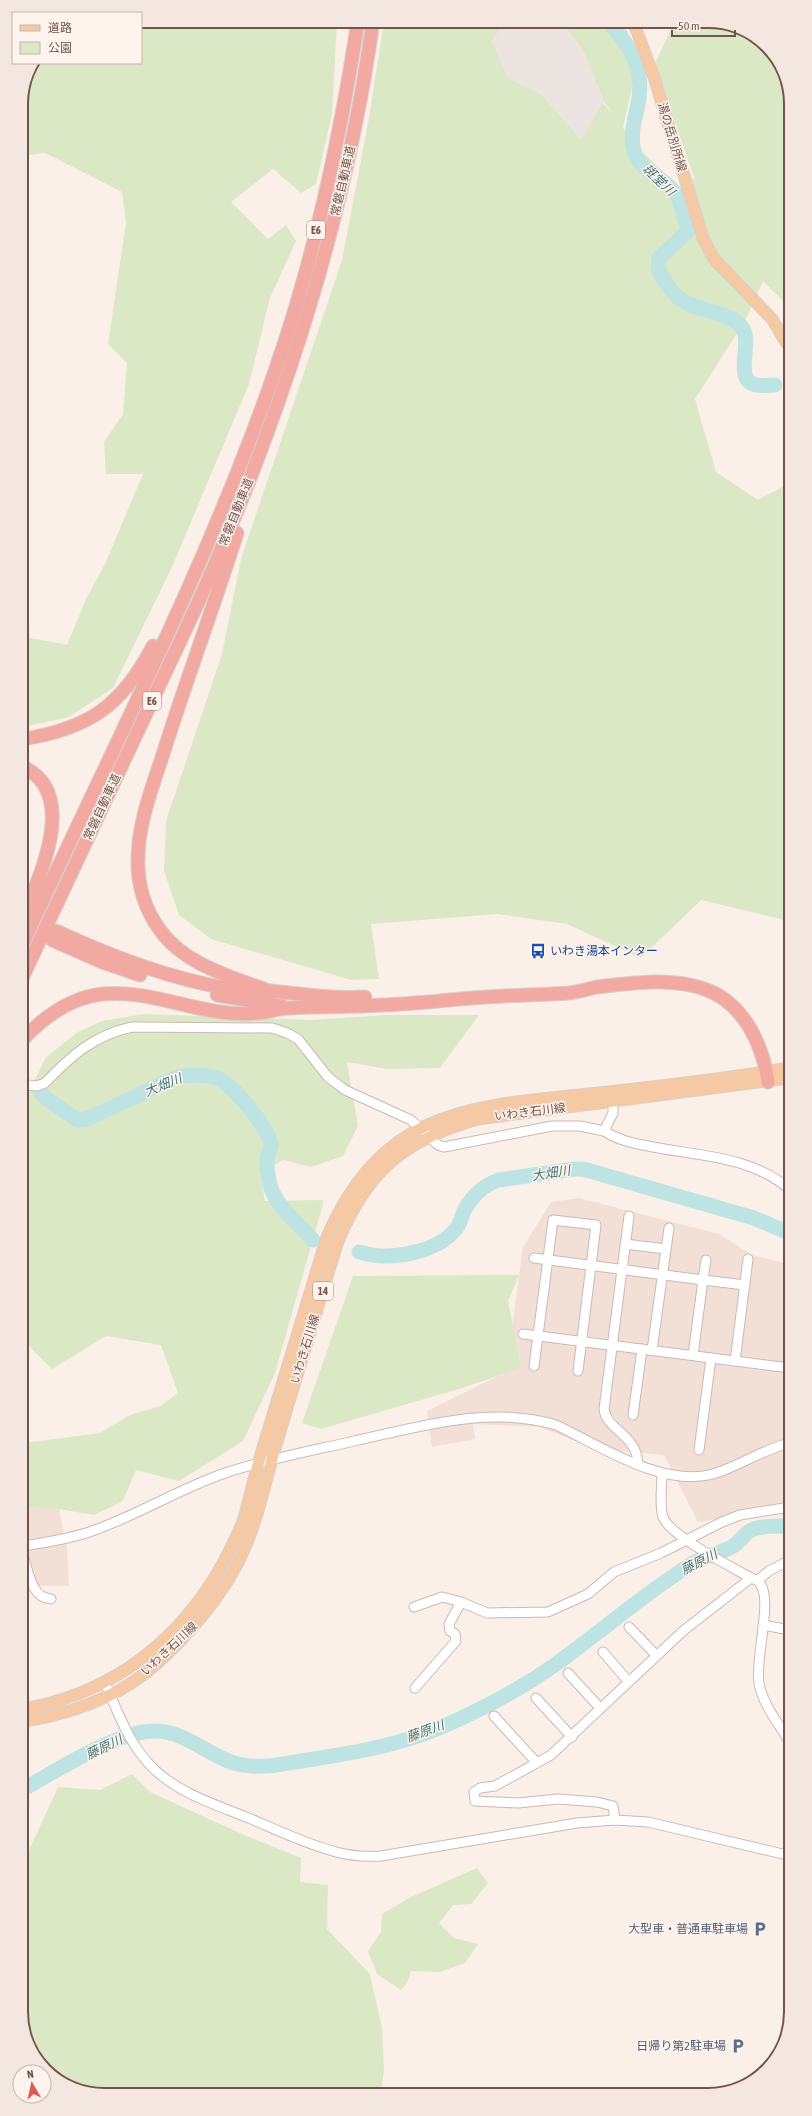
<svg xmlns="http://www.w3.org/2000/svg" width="812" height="2116" font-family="'Asap Condensed','Noto Sans JP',sans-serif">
<rect width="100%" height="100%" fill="#fbf0e7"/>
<g fill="#f2e0d6">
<path d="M579 1198 719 1234 752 1255 789 1264 790 1509 698 1522 664 1455 597 1449 539 1427 473 1424 475 1439 432 1447 427 1411 506 1372 523 1247 551 1202Z"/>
<path d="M24 1507 59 1509 67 1547 69 1586H24Z"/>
</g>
<path fill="#ece4e0" d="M506 21H561L583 50 604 102 581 139 541 94 508 78 492 41Z"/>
<g fill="#dae8c6">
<path d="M141 21H337L332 114 316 184 301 193 273 169 231 202 268 239 286 225 296 241 270 298 249 384 172 567 113 688 69 717 23 727 22 649 26 637 67 645 86 599 105 564 143 474H106L104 442 123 414 127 363 108 344 126 223 122 192 45 153 21 156C21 126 16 89 33 63H141Z"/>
<path d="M384 21H506L492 41 508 78 541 94 581 139 603 103 613 114 604 102 583 50 561 21H622L639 54 623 128 642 152 682 189 694 178 655 63 675 21H714L759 38 787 77V305L763 281 745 321 695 399 716 472 758 500 788 484 789 924 781 919 701 900 641 958 567 924 497 914 371 924 379 979 351 980 211 939 179 915 164 871 166 821 222 654 241 559 342 260 369 118Z"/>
<path d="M144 1014 311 1020 385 1015H479L440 1068 387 1069 347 1062 358 1126 343 1156 311 1167 283 1160 260 1173 265 1201 324 1200 275 1373 243 1441 179 1481 136 1470 123 1501 94 1515 59 1509 24 1507V1443L100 1433 130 1415 161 1406 178 1393 161 1345 106 1336 52 1369 24 1341 23 1105 46 1057 78 1032 102 1021Z"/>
<path d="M519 1275 508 1301 521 1368 459 1389 321 1429 302 1423 353 1276Z"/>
<path d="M132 1774 150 1792 244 1835 301 1858 300 1882 328 1885 327 1929 370 1974 382 2028 384 2070 381 2093 98 2095 53 2078 25 2039V1859L58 1787 100 1790Z"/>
<path d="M477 1868 488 1883 471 1904 453 1905 439 1923 454 1938 478 1944 465 1963 440 1972 411 1971 407 1983 401 1990 377 1974 368 1951 381 1932 382 1914 411 1897Z"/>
</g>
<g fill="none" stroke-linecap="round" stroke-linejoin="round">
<g stroke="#bde3e2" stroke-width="15">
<path d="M607 21C633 48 646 71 637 109 634 122 630 136 634 151 640 172 664 177 676 194 681 201 685 222 688 231L659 258C657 268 659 273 665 281 669 287 673 295 680 299 697 312 723 310 739 324 757 338 730 381 757 385 763 386 769 385 775 385"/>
<path d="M42 1095 77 1120 87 1119 177 1077C190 1075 207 1074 219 1079 233 1085 271 1130 271 1146 271 1148 269 1152 268 1154 266 1164 268 1178 271 1188 278 1208 300 1225 313 1240"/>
<path d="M359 1252C365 1253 373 1256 380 1256 405 1257 443 1249 458 1226 461 1221 462 1214 465 1209 473 1195 484 1185 499 1180L575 1169H583L754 1218 789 1233"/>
<path d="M25 1788C58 1770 116 1732 153 1731 188 1730 211 1760 243 1765 264 1769 286 1763 307 1760 353 1753 401 1745 444 1726 483 1709 521 1689 556 1664 601 1632 642 1595 690 1565 703 1557 719 1554 733 1546 739 1543 743 1536 748 1532 757 1525 779 1526 790 1526"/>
</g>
<path stroke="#d9c9c0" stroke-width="13" stroke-dasharray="13 6" stroke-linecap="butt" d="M23 926 52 940"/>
<g stroke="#ceb8b1" stroke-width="11">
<g id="minor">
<path d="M27 1085 37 1086 45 1083C71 1056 94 1035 132 1027L272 1028 287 1033 298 1039 328 1077 345 1090 411 1120 438 1145 444 1147 552 1126H580L604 1131 613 1113V1095"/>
<path d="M604 1131C618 1140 632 1143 648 1146 695 1156 750 1155 789 1189"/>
<path d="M629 1216 604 1409C606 1430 637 1434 638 1464"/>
<path d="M625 1244 666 1249"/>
<path d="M534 1258 703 1280 693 1355"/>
<path d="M706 1260 703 1280 745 1285"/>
<path d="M523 1334 790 1368"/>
<path d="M652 1350 669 1228"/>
<path d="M735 1361 748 1259"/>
<path d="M534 1366 553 1220 596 1225 578 1371"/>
<path d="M633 1415 642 1349"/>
<path d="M699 1450 711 1358"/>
<path d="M662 1473C662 1487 659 1503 663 1517 670 1536 732 1567 751 1578 756 1580 759 1580 761 1585 772 1602 755 1659 759 1683 762 1704 780 1725 790 1743"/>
<path d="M24 1546C47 1542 70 1539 92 1531 138 1515 179 1489 225 1473 267 1459 311 1451 354 1441 419 1427 489 1405 556 1425 601 1446 662 1488 713 1474 740 1466 763 1449 790 1443"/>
<path d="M24 1559C29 1574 32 1598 51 1599"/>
<path d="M758 1580 769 1571 790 1560"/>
<path d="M414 1607 442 1597 461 1602 487 1613 548 1612 588 1594 614 1572 661 1553 722 1522 740 1515 790 1507"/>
<path d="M763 1625 790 1630"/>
<path d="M629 1627 656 1655"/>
<path d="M603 1652 628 1681"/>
<path d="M568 1673 600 1708"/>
<path d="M105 1683C118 1712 128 1742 150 1765 176 1793 217 1805 251 1819 279 1831 306 1844 336 1852 351 1856 365 1857 381 1856L577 1823 615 1820 648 1822 791 1856"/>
<path d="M415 1688 456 1641 455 1634 450 1631 449 1624 461 1602"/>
<path d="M536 1698 572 1737"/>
<path d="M494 1716 537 1763"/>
<path d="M615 1820 613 1806 597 1802 558 1799 518 1803 475 1801 474 1792 480 1788 495 1786 551 1755 683 1631 751 1578"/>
</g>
</g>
<g stroke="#d8cfcd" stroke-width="13">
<g id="major">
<path d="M633 21 654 77 703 238 714 259 772 319 787 344"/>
<path d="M25 1709C131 1689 203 1620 243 1521 247 1509 250 1495 253 1483 258 1465 263 1446 269 1428 288 1364 308 1301 327 1237 384 1106 474 1106 599 1093 663 1086 726 1079 789 1068"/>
<path d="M25 1721C53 1717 83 1708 110 1695 160 1672 221 1602 243 1552 260 1514 267 1473 279 1435 298 1371 318 1307 337 1244 366 1172 403 1140 478 1119L789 1078"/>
</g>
</g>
<g stroke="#d8cfcd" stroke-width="15">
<g id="highway">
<path d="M237 533C214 606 187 678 164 751 153 786 138 822 138 859 137 884 145 910 160 930 184 964 229 976 266 990"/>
<path d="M23 739C88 729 122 706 153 646"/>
<path d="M23 767C80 793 39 878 23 917"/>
<path d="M56 931C113 957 170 979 231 989 244 991 258 989 271 991 302 994 333 999 365 997"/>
<path d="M52 940 102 962 140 975"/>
<path d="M23 943C110 752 208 566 276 368 315 256 340 138 358 21"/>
<path d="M23 976 198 603C281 417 345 224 373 21"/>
<path d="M217 995 282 1006"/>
<path d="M23 1039C45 1016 71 997 103 994 156 989 205 1019 258 1013 269 1012 279 1008 290 1008 320 1006 351 1007 381 1005 416 1004 452 999 487 997 514 995 542 995 569 993 579 992 588 989 597 987 632 983 674 977 707 990 744 1004 763 1045 768 1082"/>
</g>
</g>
<use href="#minor" stroke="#fff" stroke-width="9"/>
<use href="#major" stroke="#f5c9a4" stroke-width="11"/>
<use href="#highway" stroke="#f1a9a2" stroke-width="13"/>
</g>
<defs>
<g id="bus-bare" transform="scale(1.2)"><path d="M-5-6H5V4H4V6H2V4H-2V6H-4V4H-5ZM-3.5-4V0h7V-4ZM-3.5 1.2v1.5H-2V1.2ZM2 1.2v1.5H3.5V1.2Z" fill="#1a4fb4" stroke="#fef4ed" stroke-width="2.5" paint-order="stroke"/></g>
<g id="parking-bare" transform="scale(1.2)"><path d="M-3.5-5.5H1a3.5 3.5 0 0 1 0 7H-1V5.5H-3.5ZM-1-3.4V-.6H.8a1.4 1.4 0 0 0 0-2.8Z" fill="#5c6f8a" stroke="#fef4ed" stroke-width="2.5" paint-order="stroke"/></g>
</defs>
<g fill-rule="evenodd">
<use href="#bus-bare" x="538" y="951"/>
<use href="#parking-bare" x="760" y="1929"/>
<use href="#parking-bare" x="738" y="2046"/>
</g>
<g text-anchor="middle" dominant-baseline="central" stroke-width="3" stroke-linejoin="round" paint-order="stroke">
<g fill="#fef4ed" stroke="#9d847d" stroke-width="1">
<rect x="307" y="221" width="18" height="18" rx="3"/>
<rect x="143" y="692" width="18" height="18" rx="3"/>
<rect x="313" y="1282" width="20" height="18" rx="3"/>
</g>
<g font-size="11" font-weight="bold" fill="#73544d">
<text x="316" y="230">E6</text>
<text x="152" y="701">E6</text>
<text x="323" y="1291">14</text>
</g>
<g font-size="12" fill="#73544d" stroke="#fef4ed">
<text transform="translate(672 137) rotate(73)">湯の岳別所線</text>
<text transform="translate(343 181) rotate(-77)">常磐自動車道</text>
<text transform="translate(236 512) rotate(-68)">常磐自動車道</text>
<text transform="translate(102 807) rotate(-65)">常磐自動車道</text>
<text transform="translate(530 1112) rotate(-7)">いわき石川線</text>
<text transform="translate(305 1349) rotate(-73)">いわき石川線</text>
<text transform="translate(169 1649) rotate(-43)">いわき石川線</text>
</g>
<g font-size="12" fill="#164399" stroke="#fef4ed" text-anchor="start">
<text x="550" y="951">いわき湯本インター</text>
</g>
<g font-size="12" fill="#4e5e75" stroke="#fef4ed" text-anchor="end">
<text x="748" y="1929">大型車・普通車駐車場</text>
<text x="726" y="2046">日帰り第2駐車場</text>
</g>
<g font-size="13" font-style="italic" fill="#427777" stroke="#fef4ed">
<text transform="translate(659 180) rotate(44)">斑堂川</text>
<text transform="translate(163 1085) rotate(-22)">大畑川</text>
<text transform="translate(551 1173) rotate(-9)">大畑川</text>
<text transform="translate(699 1562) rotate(-27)">藤原川</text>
<text transform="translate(425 1731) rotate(-20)">藤原川</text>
<text transform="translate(104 1747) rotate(-26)">藤原川</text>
</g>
</g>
<path d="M0 0H812V2116H0ZM104 28H708A76 76 0 0 1 784 104V2012A76 76 0 0 1 708 2088H104A76 76 0 0 1 28 2012V104A76 76 0 0 1 104 28Z" fill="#f3e7e0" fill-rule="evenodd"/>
<path fill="none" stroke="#73544d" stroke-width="2" d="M104 28H708A76 76 0 0 1 784 104V2012A76 76 0 0 1 708 2088H104A76 76 0 0 1 28 2012V104A76 76 0 0 1 104 28Z"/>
<rect x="12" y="12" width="130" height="52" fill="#fef4ed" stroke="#c6b4ad"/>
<rect x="20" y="25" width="20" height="6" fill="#f5c9a4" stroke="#c6b4ad"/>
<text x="48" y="32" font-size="12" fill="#73544d">道路</text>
<rect x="20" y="42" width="20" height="12" fill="#dae8c6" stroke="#c6b4ad"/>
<text x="48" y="52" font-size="12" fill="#73544d">公園</text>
<g transform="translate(32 2084) rotate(351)"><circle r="19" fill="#fef4ed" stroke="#c6b4ad"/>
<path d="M0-3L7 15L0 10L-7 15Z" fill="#dd5b54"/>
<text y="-6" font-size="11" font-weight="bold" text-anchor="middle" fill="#73544d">N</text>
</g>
<path d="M672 30v6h63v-6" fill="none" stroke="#73544d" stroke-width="2"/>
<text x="678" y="30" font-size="12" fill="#73544d" stroke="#fef4ed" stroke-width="3" paint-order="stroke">50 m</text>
</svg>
